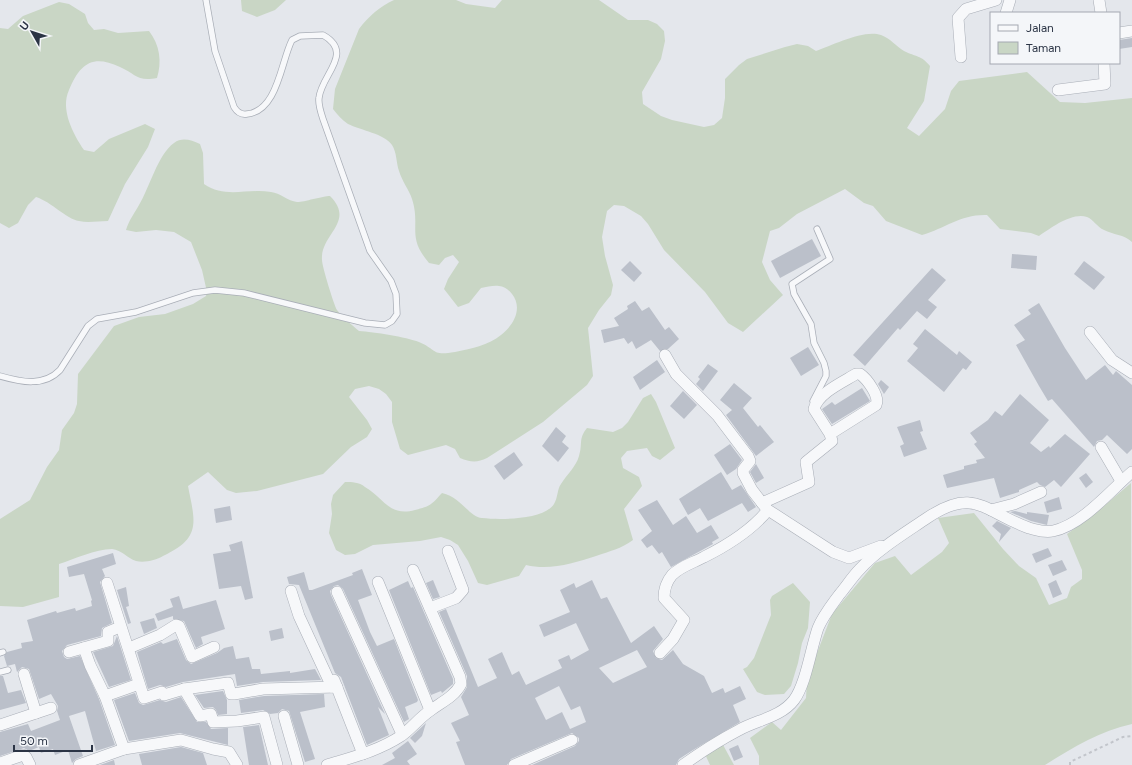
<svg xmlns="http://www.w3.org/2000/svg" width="1132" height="765" font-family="Figtree,sans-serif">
<rect width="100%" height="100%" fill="#e4e7ec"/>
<g fill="#c9d6c5">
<path d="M241 0H286L275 10 257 17 242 11Z"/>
<path d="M394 0H456L466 4 495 8 502 0H599L628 20H648L657 24 664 31 665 41 661 59 642 92 643 104 661 116 672 120 704 127 714 125 722 118 725 98V79L739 65 747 59 785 47 797 44 808 46 816 51C833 45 864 29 881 35 890 38 897 47 904 51 916 57 921 55 930 66L924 101 907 128 919 136 945 109 951 91 959 81 1027 72 1060 102 1085 103 1132 98V242C1124 234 1113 235 1104 230 1097 227 1093 219 1087 217 1072 212 1051 228 1039 236L1031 233 1000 229 987 215C961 214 946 228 922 235L886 221 873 206 864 203 845 189 797 214 779 228 770 231 762 262 770 280 783 295 743 332 728 323 705 292 664 250 648 224 641 216 624 206 614 205 607 211 602 237 605 256 613 285 611 295 599 310 588 328 593 376 587 385 543 422 487 458C477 463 470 462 460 458L455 449 446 445 408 455 400 449 392 422V402L386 394 379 389 369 386 355 389 349 397 367 420 372 429 367 437 351 447 323 474 257 491 236 493 227 490 208 472 188 486C195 522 202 538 163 556 156 560 145 563 136 561 127 558 122 550 112 549 95 549 75 559 59 564V597L23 607 0 606V519L30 500 47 467 59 450 62 430 74 413 77 404 78 374 114 326 139 317 165 314 193 304 206 296 207 292 202 270 191 242 174 232 156 230 136 232 126 230C129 220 134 214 139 205 149 189 158 154 174 143 182 137 191 140 200 144L203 153 204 184C225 199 248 188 271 192 280 193 288 201 297 202 300 203 323 196 330 196 356 222 320 234 322 260 322 266 334 305 337 310 343 318 352 325 359 331 374 332 406 337 419 342 438 350 431 356 455 352 470 349 489 345 501 335 514 325 523 308 512 294 509 290 504 286 499 286 494 285 487 287 481 288L469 303 458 307 444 289 448 279 459 262 453 255 445 258 439 265 429 263C406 236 421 227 412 199 409 190 402 181 399 171 396 162 397 153 392 145 385 134 360 130 348 124 342 120 337 114 333 109L335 89 359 29C368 17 380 6 394 0Z"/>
<path d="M59 2 69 4 85 14 88 23 94 30 104 29 118 33 149 31C160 45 162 62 157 78 137 82 136 74 120 67 93 54 80 63 69 90 60 109 73 134 84 150L94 152 109 139 145 124 155 129 148 147 125 184 108 221C98 221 88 223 79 221 66 219 52 202 36 197L28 205 18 223 9 228 0 223V28L8 29 23 16Z"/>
<path d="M651 394 656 402 675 448 660 460 652 456 647 448 627 451 621 458 623 468 639 477 642 486 624 509 633 540C621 549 610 551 596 556 574 563 550 571 526 565L519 576 487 585 478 583 468 561 458 545 450 540 441 537 420 541 373 545 355 554 345 555 336 550 329 533 332 514 331 504 333 495 345 482C352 482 359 482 365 487 384 498 389 517 415 510 431 506 431 505 442 493 461 497 469 517 482 518 500 520 544 520 554 504 558 498 557 489 561 484 567 474 576 467 579 456 583 444 578 439 587 428L613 432 622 428 628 422 643 398Z"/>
<path d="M1131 483 1132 724C1100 731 1072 748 1045 765H759V756L750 738 772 722 781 730 806 698 807 679 832 614 875 563 895 556 911 575 942 552 949 543 938 518 974 513 1003 549 1019 566 1036 578 1049 605 1067 598 1071 587 1082 579V570L1067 534 1092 516Z"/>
<path d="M793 583 810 602 808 628 802 643 798 663 791 686 784 694 765 695 757 692 743 669 747 667 754 658 771 615 770 600 772 596Z"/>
<path d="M722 743 734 765H710L705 754Z"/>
</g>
<g fill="#bbc0ca" fill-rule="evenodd">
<path d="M1132 38V47L1119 49V40Z"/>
<path d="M812 239 821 256 780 278 771 261Z"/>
<path d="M1012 254 1037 256 1036 270 1011 268Z"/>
<path d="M630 261 642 273 634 282 621 270Z"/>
<path d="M1084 261 1105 277 1094 290 1074 274Z"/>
<path d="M932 268 946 280 928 300 937 307 927 319 917 311 900 330 898 328 865 366 853 355Z"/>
<path d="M635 301 642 311 649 307 665 330 669 327 679 339 668 349 660 351 651 340 636 349 632 341 628 344 624 338 604 343 601 330 619 326 614 318 628 309 627 306Z"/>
<path d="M1039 303 1065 348 1086 380 1105 365 1113 375 1116 371 1132 385V449L1127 454 1107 435 1102 440 1097 441 1094 447 1052 399 1048 401 1039 386 1016 345 1025 340 1014 325 1031 314 1028 310Z"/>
<path d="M925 329 957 355 959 351 972 362 966 370 963 368 944 392 907 361 918 348 913 344Z"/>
<path d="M808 347 819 365 801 376 790 358Z"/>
<path d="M657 360 665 372 640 390 633 377Z"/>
<path d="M708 364 718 371 703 391 696 384 700 379 698 377Z"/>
<path d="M881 380 889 387 884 394 878 384Z"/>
<path d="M734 383 752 398 743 408 758 427 760 425 774 442 756 456 726 415 732 410 720 400Z"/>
<path d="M862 388 870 401 832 424 822 409 832 402 835 405Z"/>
<path d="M683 391 697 405 684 419 670 406Z"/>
<path d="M1020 394 1049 420 1030 443 1041 452 1049 446 1050 448 1065 434 1090 454 1061 487 1054 480 1045 487 1040 485 1037 482 1019 490V492L1000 498 994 478 947 488 943 475 964 469V466L977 463 976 460 985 458 974 444 977 442 970 433 988 420 995 411 1002 416Z"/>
<path d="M920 420 923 431 920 432 927 449 904 457 900 446 904 444 897 427Z"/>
<path d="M556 427 566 436 562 442 569 448 558 462 542 446Z"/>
<path d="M730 444 742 460 736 469 727 475 714 455Z"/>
<path d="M514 452 523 465 504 480 494 466Z"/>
<path d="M756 464 764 478 756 483 750 472Z"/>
<path d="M721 472 732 490 741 485 756 507 748 512 742 503 708 521 700 508 688 515 679 499Z"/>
<path d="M1086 473 1093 482 1086 488 1079 478Z"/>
<path d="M1059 497 1062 509 1047 513 1044 502Z"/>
<path d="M657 500 673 525 686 516 697 533 711 525 719 538 712 542 713 544 671 567 662 552 659 554 652 545 647 548 641 540 652 531 638 510Z"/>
<path d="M230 506 232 520 216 523 214 509Z"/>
<path d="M1015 511 1027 514V512L1049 515 1047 525 1031 521 1010 512Z"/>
<path d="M997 521 1011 528 999 542 1001 534 992 526Z"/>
<path d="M242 541 253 598 245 600 241 586 219 589 213 554 231 551 229 545Z"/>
<path d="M1048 548 1052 556 1036 563 1032 554Z"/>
<path d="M113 553 116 564 102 569 105 576 100 582 112 623 102 628 101 636 67 645 62 651 64 657 67 659 80 656 99 699 115 745 96 751 85 711 69 716 83 756 76 759 72 763 68 750 55 755 53 749 41 753 39 747 29 751 24 748 0 756V732L28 724 31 731 60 720 57 711 58 706 51 694 39 699 29 669 22 667 17 672 15 664 7 666 4 656 7 652 22 648 21 643 33 641 27 620 56 611 57 613 75 608 76 611 92 606 91 601 92 600 84 574 69 577 67 567Z"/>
<path d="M1062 560 1067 570 1053 576 1048 565Z"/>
<path d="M362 569 372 595 358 600 370 632 377 646 394 639 418 700 417 702 405 707 409 719 404 722 343 589 338 585 334 586 330 591 331 595 385 714 378 707 389 735 367 745 341 677 335 673 299 585 289 584 287 577 304 572 309 590H312L353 575 352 573Z"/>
<path d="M433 580 440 597 433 599 426 583Z"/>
<path d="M592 580 601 599 607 597 631 643 654 626 663 639 653 651 656 658 662 660 673 650 683 664 704 676 712 693 723 688 725 693 740 686 746 699 733 705 740 722 693 750 679 759 676 765H532L575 746 579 741V738L572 733 511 759 507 765H465L456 742 460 741 451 723 469 715 461 697 467 687V676L439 612 446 609 448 614 478 687 497 678 488 659 502 652 512 675 519 671 526 685 562 668 558 660 569 655 571 660 589 650 576 623 544 637 539 625 570 612 560 590 574 583 576 588ZM637 650 647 667 613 683 599 668ZM559 686 571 710 580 706 586 722 570 729 562 712 546 720 535 698Z"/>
<path d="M1056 580 1062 594 1053 598 1048 584Z"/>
<path d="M408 581 411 588 413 587 453 679V684L442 693 441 691 431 695 389 590Z"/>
<path d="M126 587 129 606 126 607 131 623 128 624 117 590Z"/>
<path d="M179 596 183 609 216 600 225 629 201 637 203 644 196 648 184 621 173 619V616L158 621 155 614 173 607 170 599Z"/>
<path d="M154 618 157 628 144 634 140 622Z"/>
<path d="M282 628 284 638 271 641 269 631Z"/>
<path d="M117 636 131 680 109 687 93 652 113 646Z"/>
<path d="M177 639 186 660 191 664 217 653 224 648 233 646 236 659 249 657 252 669H260L261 674 290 671V673L315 669 321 680 263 682 237 686 235 674 183 682 166 687 160 685 148 689 137 652 161 642 163 644Z"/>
<path d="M0 676H3L8 693 21 690 26 703 0 710Z"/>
<path d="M223 691 227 700V714L218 715 216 710 213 707 204 708 195 695Z"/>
<path d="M135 693 139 703 143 705 160 700 166 702 181 697 197 722H206L211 729 228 728V745L180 733 129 741 114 700Z"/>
<path d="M324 694 325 707 300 712 315 759 305 762 289 711 282 709 278 713 270 714 263 710 241 713 239 700 264 696Z"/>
<path d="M426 723 422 736 415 743 410 738Z"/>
<path d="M259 725 268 765H249L243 727Z"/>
<path d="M408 741 417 754 407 761 410 765H382L395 758 392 753Z"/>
<path d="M738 745 743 757 734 761 729 749Z"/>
<path d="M181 747 203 753 207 765H142L139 754Z"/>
<path d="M114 760 115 765H100Z"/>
</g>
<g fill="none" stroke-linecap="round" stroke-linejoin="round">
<g stroke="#a9aeb7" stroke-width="7">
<g id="service">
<path d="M0 376C21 382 44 387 60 370L88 326 97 319 136 312 193 293 215 290 244 293 365 323 385 325 392 321 397 314 396 294 391 281 370 251 323 119C321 113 318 104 319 98 321 75 355 53 323 35L300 36 292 40C281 61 278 111 247 114 241 115 237 112 234 107L215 51 206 0"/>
<path d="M813 401 826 376V371L824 363 814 343 811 324 794 294 792 284 830 259 817 229"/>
<path d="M0 653 3 652"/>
<path d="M0 672 8 670"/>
</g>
</g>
<g stroke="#a9aeb7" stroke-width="12">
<g id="minor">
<path d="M1099 0 1101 13"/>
<path d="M1006 13 1010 0"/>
<path d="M1119 33 1132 31"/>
<path d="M961 57 958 18 966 9 996 0"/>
<path d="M1058 90 1105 84 1104 63"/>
<path d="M1090 332 1112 360 1132 373"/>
<path d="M665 355 676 374 717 415 748 456 750 461 743 470V473L752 490 766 508"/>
<path d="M1101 447 1121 481"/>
<path d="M762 503 809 482 806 462 832 441 830 434 814 409C818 393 843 382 856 374H860C867 379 880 396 876 405L830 434"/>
<path d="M991 510 1014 504 1041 492"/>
<path d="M378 582 430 710"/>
<path d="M107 583 144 698 162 692 164 695 184 689 228 683 231 694H234L263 689 337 687"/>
<path d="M291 591 299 616 332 687"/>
<path d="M337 592 402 734"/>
<path d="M430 608 456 598 463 590 448 551"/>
<path d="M84 648 90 665 105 696 124 749"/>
<path d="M129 648 160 635 176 625 179 626 192 657 214 647"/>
<path d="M69 652 108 641V632L120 627"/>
<path d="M660 653 673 639 684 620 664 598C664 590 667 581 672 575 681 566 693 563 704 557 728 545 751 531 768 510L833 552 849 558 881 546"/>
<path d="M24 674 36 713"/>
<path d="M334 680 363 754"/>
<path d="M184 689 200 716 211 714 213 722 237 721 264 717 277 765"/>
<path d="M105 696 139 684"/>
<path d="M284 716 298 765"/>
<path d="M0 725 51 708"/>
<path d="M0 763 23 755 26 757 30 765"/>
<path d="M79 765 124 749 181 740 213 749 229 752 237 765"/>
<path d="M327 765C353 757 378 751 401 736 412 728 420 717 431 710 442 702 455 696 461 684L460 677 413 570"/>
<path d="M514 765 572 740"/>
<path d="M683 765C701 752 720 740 739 730 757 720 781 717 794 700 806 684 811 648 818 628 823 616 831 606 839 595 846 587 852 577 860 569 877 550 905 533 927 518 975 486 984 512 1029 528 1037 530 1044 533 1053 531 1082 525 1110 491 1132 472"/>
</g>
</g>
<path stroke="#c2c5cb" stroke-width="2" stroke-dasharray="3 3" stroke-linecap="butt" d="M1070 765V762L1123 737 1132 736"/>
<use href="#service" stroke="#f7f8fa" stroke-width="5.5"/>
<use href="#minor" stroke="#f7f8fa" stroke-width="11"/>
</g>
<rect x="990" y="12" width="130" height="52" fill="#f4f6f9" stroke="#a4a8b1"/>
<rect x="998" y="25" width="20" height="6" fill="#f7f8fa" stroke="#a4a8b1"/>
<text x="1026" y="32" font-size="12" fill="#2b3445">Jalan</text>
<rect x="998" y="42" width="20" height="12" fill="#c9d6c5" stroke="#a4a8b1"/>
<text x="1026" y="52" font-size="12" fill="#2b3445">Taman</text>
<g transform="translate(32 32) rotate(309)" stroke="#f4f6f9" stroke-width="3" paint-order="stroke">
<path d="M0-3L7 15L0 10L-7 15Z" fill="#2b3445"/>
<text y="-6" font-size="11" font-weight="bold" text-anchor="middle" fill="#2b3445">U</text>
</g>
<path d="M14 745v6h78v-6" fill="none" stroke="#2b3445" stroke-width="2"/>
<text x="20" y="745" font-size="12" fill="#2b3445" stroke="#f4f6f9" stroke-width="3" paint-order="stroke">50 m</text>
</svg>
